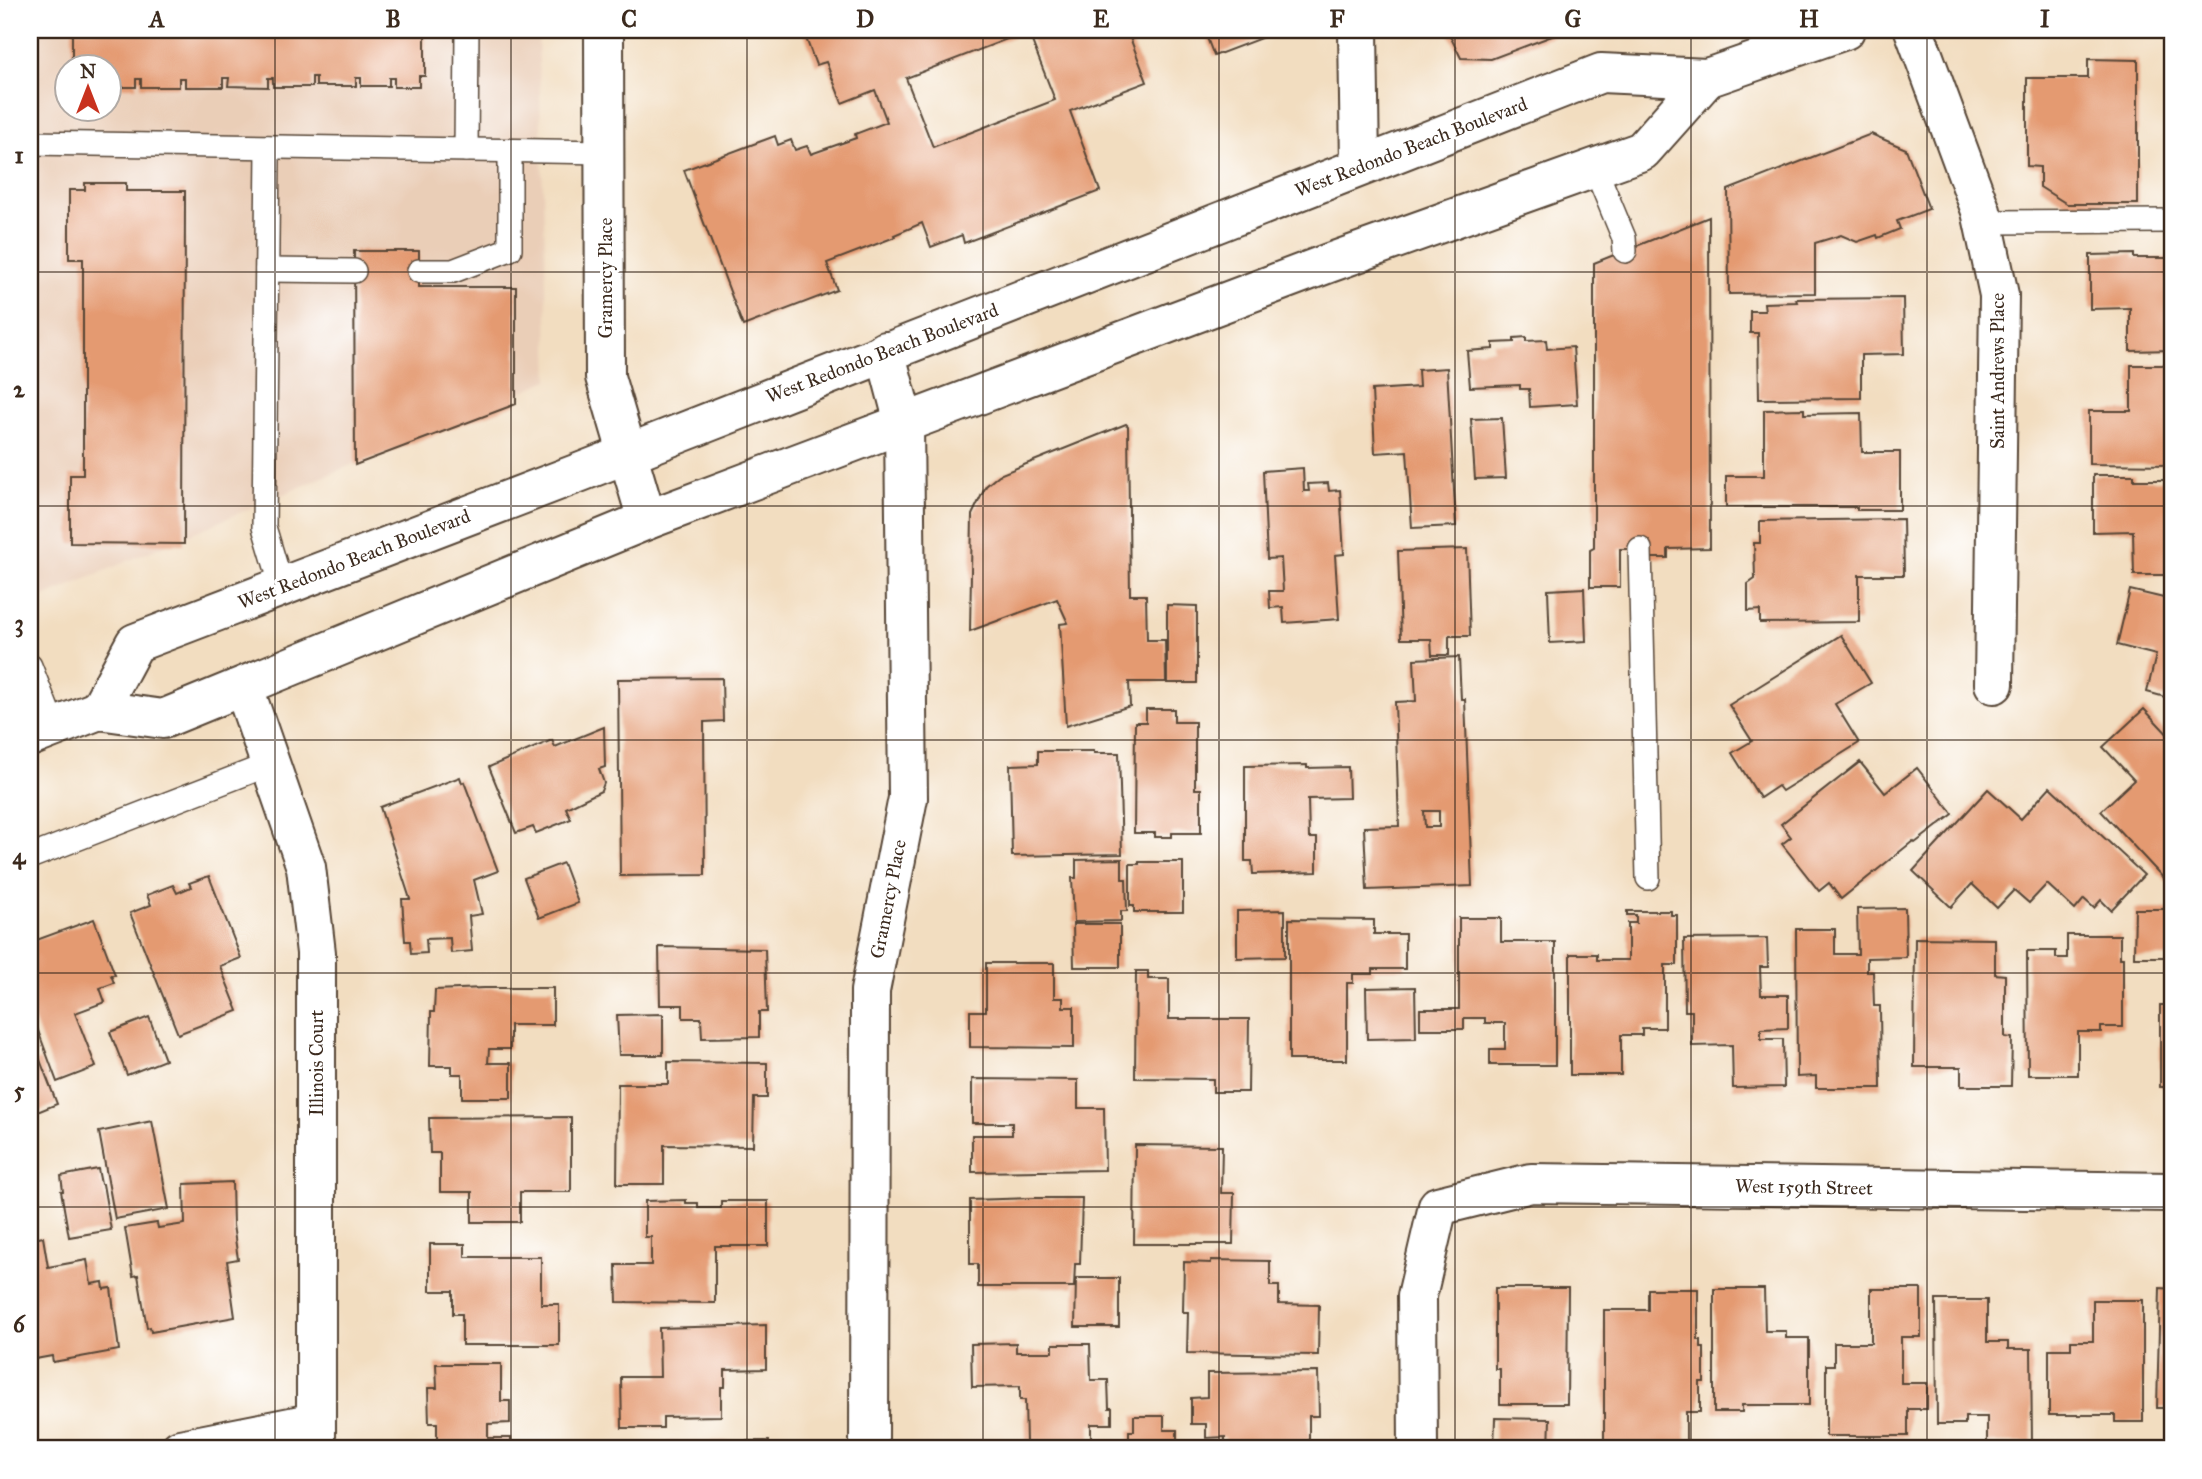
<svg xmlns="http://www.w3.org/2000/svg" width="2202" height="1479" font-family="'IM FELL Great Primer',serif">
<rect width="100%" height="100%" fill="#fff"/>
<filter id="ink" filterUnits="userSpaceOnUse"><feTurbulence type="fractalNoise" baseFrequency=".0143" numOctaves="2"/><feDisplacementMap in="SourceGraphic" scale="14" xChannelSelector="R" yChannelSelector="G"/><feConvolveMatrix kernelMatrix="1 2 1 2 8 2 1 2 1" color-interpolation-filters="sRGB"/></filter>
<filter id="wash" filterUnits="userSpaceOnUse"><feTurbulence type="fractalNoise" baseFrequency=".00686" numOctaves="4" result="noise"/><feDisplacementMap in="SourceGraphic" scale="28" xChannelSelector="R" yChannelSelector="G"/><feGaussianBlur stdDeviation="1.57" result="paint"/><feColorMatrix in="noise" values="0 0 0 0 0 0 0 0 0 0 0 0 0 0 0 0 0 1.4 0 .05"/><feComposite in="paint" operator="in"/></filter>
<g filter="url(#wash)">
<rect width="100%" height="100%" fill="#f2ddc0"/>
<path fill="#eaceb7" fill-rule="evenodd" d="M30 30H538L549 380 30 603ZM66 66H108V108H66Z"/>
<g id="blocks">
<g fill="#e49a71" fill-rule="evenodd">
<path d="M72 30H425V76H419V87H394V78H389V86H361V78H356V86H316V77H312V87H273V78H268V87L228 86 229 78H223V87H185V78H179V87H141V79H136V87H109L108 66H72Z"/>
<path d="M803 30H1127L1147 82 1070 111 1100 191 964 243 962 235 931 247 922 223 894 235 895 237 827 263 837 290 743 326 684 170 775 136 778 145 791 140 795 150 807 146 811 154 856 138 855 134 887 122 875 90 842 103 826 62 816 65ZM1028 31 1055 100 933 147 906 78Z"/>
<path d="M1204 30H1282L1214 56Z"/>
<path d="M1447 30H1568L1491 59 1461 58Z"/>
<path d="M2088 59 2138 60V204H2067L2040 187V167L2027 166V78H2088Z"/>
<path d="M1871 134 1906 149 1929 209 1897 221 1900 229 1878 238 1877 235 1857 242 1841 235 1815 243V293L1729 294 1728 190Z"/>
<path d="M85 183H126V191H185L184 544 70 543V475H83V259H69V190H85Z"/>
<path d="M1709 217 1710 548 1668 549V558H1646L1645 549H1620V587H1590V550L1594 548V263Z"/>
<path d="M354 251H419V287H516V404L355 465Z"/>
<path d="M2134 254V258H2172V350L2130 351V308L2090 309V255Z"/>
<path d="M1903 298 1904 354 1861 355V398L1759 399 1758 333H1750V311H1765L1764 303 1797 302 1796 299Z"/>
<path d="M1526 337V341L1546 340 1547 349 1573 347 1577 404 1530 407 1529 389H1520V385L1470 387 1467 351 1493 349V343L1514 342V338Z"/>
<path d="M2131 365H2172V465L2089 464V411H2131Z"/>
<path d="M1447 368 1456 526 1412 528 1407 451 1375 453 1372 390 1419 387 1418 370Z"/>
<path d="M1804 409V414L1861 413 1862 452H1900V510H1857V507H1726V476H1764V410Z"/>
<path d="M1502 418 1506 478 1475 479 1471 419Z"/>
<path d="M1126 424 1128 426 1130 595H1146L1147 640H1165L1166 682H1129L1130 706 1066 726 1060 624 1068 623 1057 599 970 631 972 515 986 486 999 475Z"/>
<path d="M1303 468 1304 491H1309L1308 484 1328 483 1329 491 1340 490 1344 554 1335 555 1339 619 1284 623 1283 607 1270 608 1269 591H1283L1281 558 1267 559 1263 471Z"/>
<path d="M2093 475H2134V480H2172V575H2134L2133 531 2093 532Z"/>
<path d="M1903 519 1904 575H1859V622L1760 623V610L1748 611V584L1755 579 1754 543H1760V521Z"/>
<path d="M1467 549 1470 636H1449V655H1432L1431 639H1401L1398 551Z"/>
<path d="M1584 588 1586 641 1550 643 1548 590Z"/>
<path d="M2130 590 2172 600V699L2147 692 2156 655 2117 645Z"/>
<path d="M1167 605 1197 606V683H1167Z"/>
<path d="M1841 635 1871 683 1835 704 1859 743 1782 791 1778 786 1760 798 1732 753 1752 741 1729 705Z"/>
<path d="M1459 657 1461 699H1465L1472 886 1367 890 1364 827 1399 826 1395 702 1416 701 1414 659ZM1424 811H1439V827H1425Z"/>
<path d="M722 678 723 721 704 722 705 875 620 876 618 679Z"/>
<path d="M1146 709H1174V722H1195V789H1201V833H1172V837H1155V833H1134L1135 722H1146Z"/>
<path d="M2144 709 2172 739V879L2168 883 2101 811 2134 780 2103 747Z"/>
<path d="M604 727 605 767 599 769 604 783 601 791 566 808 571 819 536 833 533 827 516 833 489 767 552 740 555 747Z"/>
<path d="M1038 751H1094V753H1119L1122 854 1012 856 1010 765 1038 764Z"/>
<path d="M1860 762 1885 793 1917 768 1953 814 1915 843 1913 841 1841 899 1829 883 1819 891 1782 844 1791 837 1781 824Z"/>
<path d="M1307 765V768L1348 767 1349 798 1308 799 1309 838H1317V872L1253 874 1252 861H1245V766Z"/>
<path d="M460 777 462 783 464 782 498 871 474 880 482 914 469 916 472 951 451 953 450 938 426 939 427 953 411 954 410 941H405L402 899H410L380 807Z"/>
<path d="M2050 787 2144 875 2111 910 2101 900 2094 908 2084 899 2075 910 2047 884 2029 903 2014 890 1997 908 1972 884 1951 907 1913 871 1988 789 2021 819Z"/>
<path d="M1122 859V879H1126L1127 911H1121V921L1074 922 1072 878H1076V860Z"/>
<path d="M1139 862H1183V912H1134V906H1130V864H1139Z"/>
<path d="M563 863 578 903 539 918 524 878Z"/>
<path d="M209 876 241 958 220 966 238 1011 178 1034 130 913 151 905 147 895 173 885 177 893 191 887 189 883Z"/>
<path d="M1905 908 1906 957 1867 958V972H1873L1874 1006H1880L1881 1088H1816V1076L1797 1077 1796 929H1835V954H1858L1857 909Z"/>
<path d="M2135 909H2172V957H2134Z"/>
<path d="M1285 910V957L1237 958V911Z"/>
<path d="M1627 911H1671V915H1677V965H1665V1028H1642V1035H1621V1075H1570V954H1597V960H1628V923H1636V915H1627Z"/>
<path d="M1459 918H1501V942H1555V1065H1490V1049H1505V1023H1485V1018H1464V1029H1420V1009H1459Z"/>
<path d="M94 919 115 975H111L114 983 100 988 105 1002 75 1013 96 1067 57 1082 30 1009V951L34 949 31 942Z"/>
<path d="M1289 919 1374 920V934H1405V969H1373V974H1353V983H1347V1060H1289Z"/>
<path d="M1073 924H1120V967H1074Z"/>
<path d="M2067 935H2120V958H2123V1027H2101V1032H2078V1075H2028L2027 951H2056V958H2067Z"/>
<path d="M1767 938 1768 967H1760L1761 995H1788V1028L1761 1029V1039H1783L1784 1087 1733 1088 1732 1045 1692 1046V1011H1685L1684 939Z"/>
<path d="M1915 938 1995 939V974L2005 975V1037L2012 1038 2011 1086H1961V1067H1914Z"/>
<path d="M659 947 765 949 767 1012H759V1037L702 1038 701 1018H683V1005H660Z"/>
<path d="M986 963H1054V998H1063V1007H1074V1048L970 1047V1011H986Z"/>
<path d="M1136 971H1148V979H1169V1019H1249L1248 1092H1213V1079L1135 1078Z"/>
<path d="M1415 987 1416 1038 1367 1039 1366 988Z"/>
<path d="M484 988H553V1025H510V1049H489L488 1063H511V1098H462V1074H452V1066H430L431 1012H434L435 990Z"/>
<rect x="2160" y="1005" width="12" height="82"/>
<path d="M663 1014V1055H619L617 1015Z"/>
<path d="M149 1017 165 1060 127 1075 110 1032Z"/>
<path d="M40 1060 57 1104 30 1115V1064Z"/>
<path d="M668 1062 767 1063V1098H754L753 1146 664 1145V1184H617L618 1084H668Z"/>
<path d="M972 1079 1078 1080V1108H1104L1105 1170 972 1172V1135H1012V1123H972Z"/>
<path d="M571 1117V1192H520V1222H472V1192H440V1153H430L429 1118Z"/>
<path d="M152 1121 169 1209 115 1219 99 1132Z"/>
<path d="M1135 1145 1222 1146 1221 1193H1234L1233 1244H1134Z"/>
<path d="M98 1169 101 1184H103L111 1230 69 1237 61 1191H63L61 1176Z"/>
<path d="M232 1182 233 1225 238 1259 227 1261 235 1317 151 1332 150 1327 147 1328 138 1275 133 1276 125 1228 157 1223 158 1228 185 1224 184 1184Z"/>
<path d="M1034 1198H1082L1080 1264H1075L1074 1287H978V1264H970V1200Z"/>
<path d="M686 1200V1203H698V1208H721V1201H768V1246H715V1303L617 1302 616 1265H651V1237H645V1201Z"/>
<path d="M43 1237 48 1267 87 1260 91 1284 103 1282 104 1289 111 1288 119 1350 53 1362 52 1356 30 1360V1240Z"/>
<path d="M430 1244H465V1257H541V1304H559V1345H462V1314H453V1291H430Z"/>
<path d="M1211 1260 1270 1261V1286H1279V1304L1319 1305 1318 1355 1187 1353 1188 1312H1183L1184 1262 1211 1263Z"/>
<path d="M1076 1278H1119V1327H1075Z"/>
<path d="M1495 1288H1568L1567 1404H1500V1369H1495Z"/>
<path d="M2160 1288 2172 1289V1408H2157Z"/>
<path d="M1648 1289H1698V1340H1701V1348H1704V1382H1700V1412H1686V1449H1604V1310H1648Z"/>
<path d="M1714 1289H1764L1765 1331H1786V1338H1809V1405H1742V1412H1714Z"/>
<path d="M1871 1289H1921V1337H1901V1383H1927V1409H1908V1436H1826V1365H1834V1343H1871Z"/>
<path d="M1936 1300H1987V1342H2008V1349H2031L2032 1443H1987V1417H1965V1424H1937Z"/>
<path d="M2093 1300H2143V1422H2115V1415H2049V1349H2071V1341H2093Z"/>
<path d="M766 1325V1369L725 1370V1387H721V1416L663 1417V1428H622L621 1377H660L659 1328Z"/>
<path d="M1016 1343V1352H1053V1344H1090L1091 1380H1108L1109 1408H1112V1424H1091V1442L1026 1443 1025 1400H1020V1386L972 1387 971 1344Z"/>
<path d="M436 1364H501V1401H510V1423L488 1424V1438H511V1449H450V1443H437V1423H429L428 1388H437Z"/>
<path d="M1318 1372 1319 1416H1309V1449H1231V1445H1225V1437L1206 1438V1424H1191V1398L1207 1397V1373Z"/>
<path d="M1134 1416H1164V1430H1177V1449H1129V1431H1134Z"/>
<path d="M1495 1418 1550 1419 1549 1449H1494Z"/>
<path d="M769 1441V1449H667V1442Z"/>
</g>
</g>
</g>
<g filter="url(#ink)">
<use href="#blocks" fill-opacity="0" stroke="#564536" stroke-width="2"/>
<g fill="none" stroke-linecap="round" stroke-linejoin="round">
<g stroke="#564536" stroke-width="26">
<g id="lane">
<path d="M30 143 605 152"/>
<path d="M268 147 264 527 282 587"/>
<path d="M466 150 467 30"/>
<path d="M1595 168 1624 238 1625 251"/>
<path d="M1983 222 2172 221"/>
<path d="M267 270 354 271"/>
<path d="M419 271H453L510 249V151"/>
<path d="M1640 549 1648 878"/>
<path d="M30 666 54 727"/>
<path d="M30 857 270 764"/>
</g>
</g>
<g stroke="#564536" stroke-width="42">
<g id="street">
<path d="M604 30 605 377 647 520"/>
<path d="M1358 30 1360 166"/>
<path d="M1914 30 1981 211 1999 295 1994 684"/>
<path d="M244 688 306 867 316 953V1449"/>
<path d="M180 1449 316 1422"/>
<path d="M1418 1449 1417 1296 1438 1206 1531 1183 2172 1192"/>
</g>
</g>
<g stroke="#564536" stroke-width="42">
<path id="secondary" d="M869 1449 870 991 908 798 904 423 885 351"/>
</g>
<g stroke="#564536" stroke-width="42">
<g id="primary">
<path d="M99 710 135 643 581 472 1601 73 1707 78 1845 30"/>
<path d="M30 737 99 710 163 719 647 520 1329 263 1642 151 1707 78"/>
</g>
</g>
<use href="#lane" stroke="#fff" stroke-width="23"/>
<use href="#street" stroke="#fff" stroke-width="38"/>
<use href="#secondary" stroke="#fff" stroke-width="38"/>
<use href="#primary" stroke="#fff" stroke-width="38"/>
</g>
</g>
<path fill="none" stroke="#3b2a1e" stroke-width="2" stroke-opacity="0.55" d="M275 30V1449M511 30V1449M747 30V1449M983 30V1449M1219 30V1449M1455 30V1449M1691 30V1449M1927 30V1449M30 272H2172M30 506H2172M30 740H2172M30 973H2172M30 1207H2172"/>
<g text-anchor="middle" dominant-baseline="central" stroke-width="6" stroke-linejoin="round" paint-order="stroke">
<g font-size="19" fill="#3b2a1e" stroke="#fff">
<text transform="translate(1411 147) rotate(-21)">West Redondo Beach Boulevard</text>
<text transform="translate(605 278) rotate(-90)">Gramercy Place</text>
<text transform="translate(882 353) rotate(-21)">West Redondo Beach Boulevard</text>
<text transform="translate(1997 371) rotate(-90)">Saint Andrews Place</text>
<text transform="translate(354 559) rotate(-21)">West Redondo Beach Boulevard</text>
<text transform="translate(888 899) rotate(-79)">Gramercy Place</text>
<text transform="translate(316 1063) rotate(-90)">Illinois Court</text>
<text transform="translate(1804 1187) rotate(1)">West 159th Street</text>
</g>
</g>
<rect width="2202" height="1479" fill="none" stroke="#fff" stroke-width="77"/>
<g transform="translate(88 88)"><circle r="33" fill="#ffffff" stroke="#b1aaa5" stroke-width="2"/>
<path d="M0-5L12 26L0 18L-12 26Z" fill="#c8321e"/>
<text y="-10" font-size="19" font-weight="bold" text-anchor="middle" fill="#3b2a1e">N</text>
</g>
<rect x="38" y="38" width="2126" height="1402" fill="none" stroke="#3b2a1e" stroke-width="2.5"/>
<g font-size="23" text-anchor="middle" font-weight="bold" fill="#3b2a1e">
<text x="157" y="27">A</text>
<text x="393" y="27">B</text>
<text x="629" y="27">C</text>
<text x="865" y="27">D</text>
<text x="1101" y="27">E</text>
<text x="1337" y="27">F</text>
<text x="1573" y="27">G</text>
<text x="1809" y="27">H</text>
<text x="2045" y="27">I</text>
<text x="19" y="163">1</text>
<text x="19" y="397">2</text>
<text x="19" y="631">3</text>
<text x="19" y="864">4</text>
<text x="19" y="1098">5</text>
<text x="19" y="1332">6</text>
</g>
</svg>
